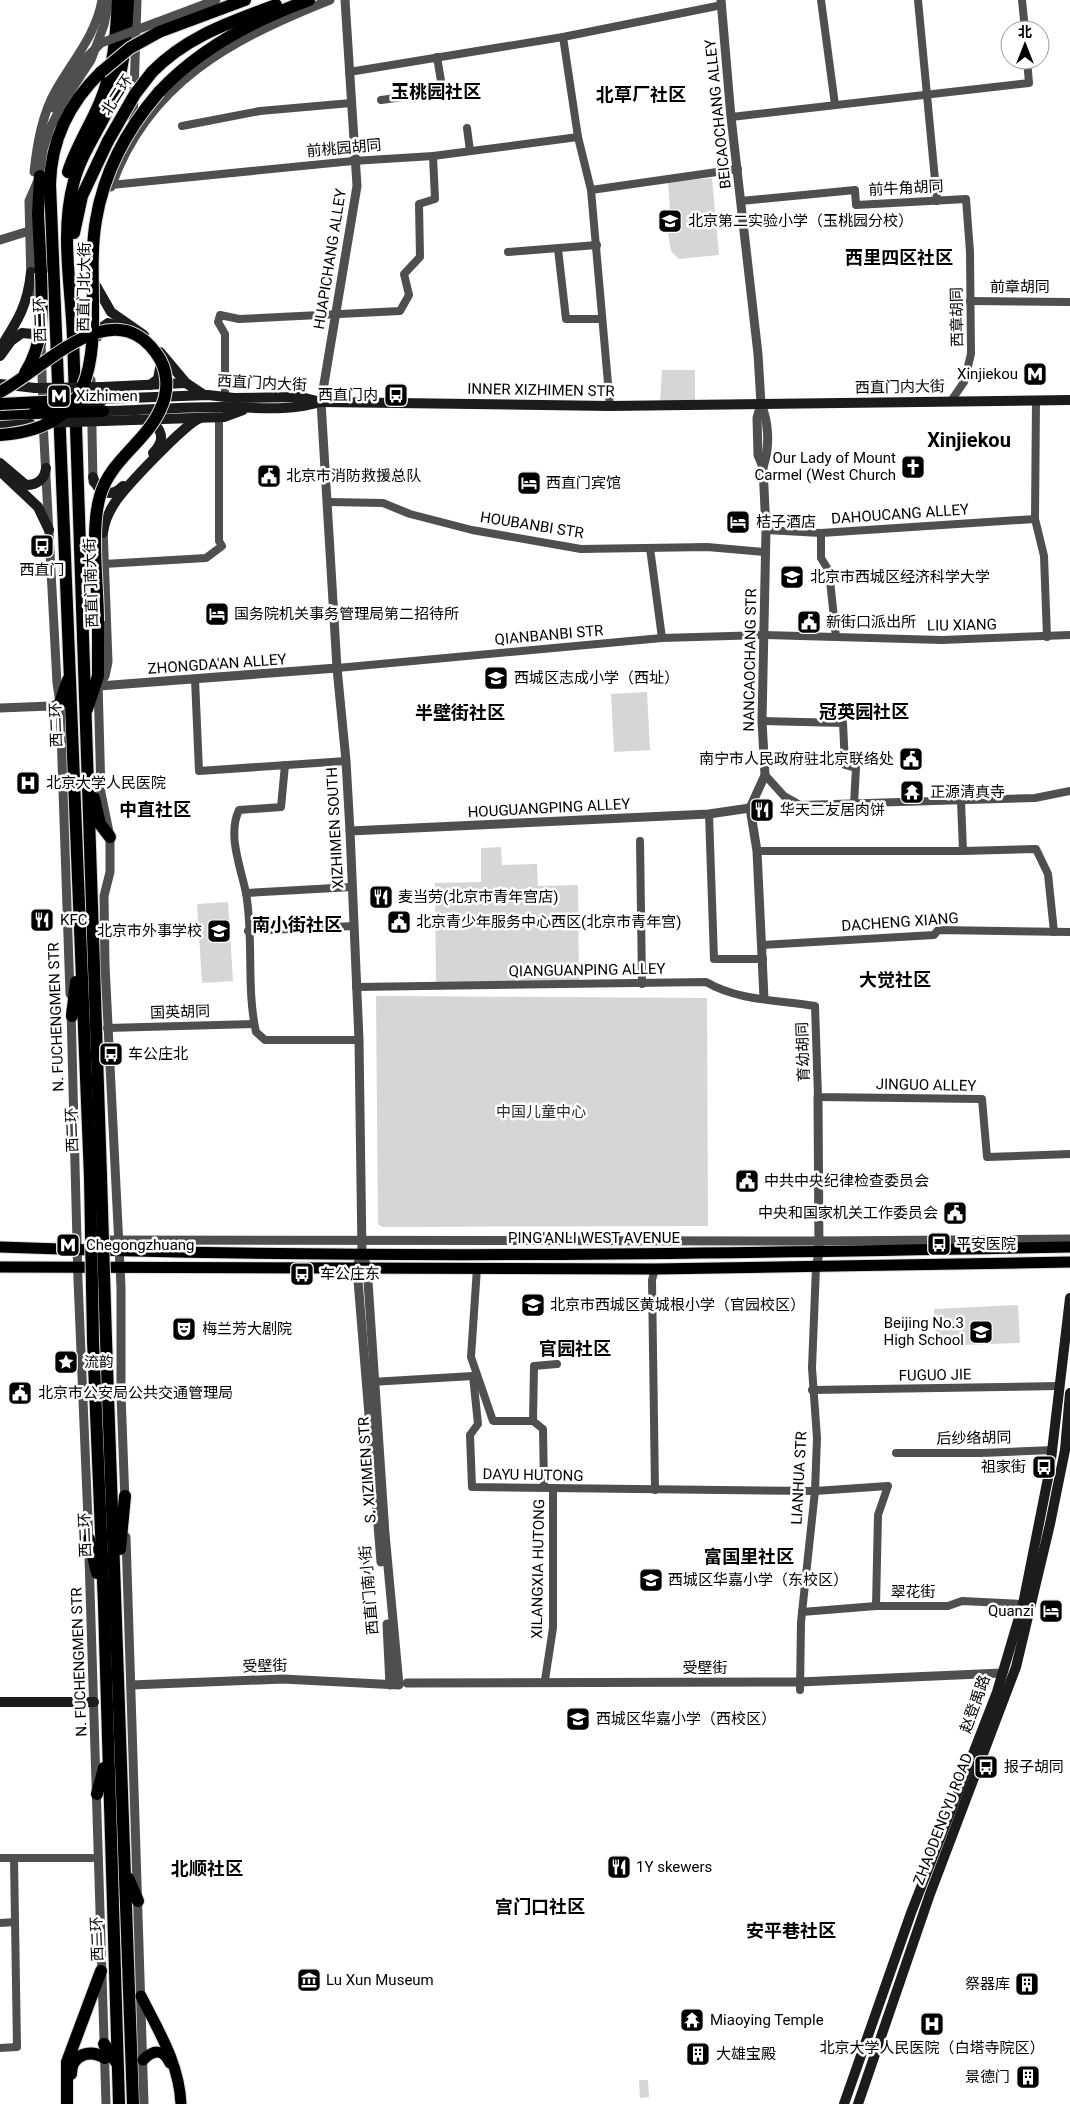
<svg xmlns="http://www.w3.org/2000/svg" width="1070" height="2104" font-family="Roboto,'Noto Sans SC',sans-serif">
<rect width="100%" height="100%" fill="#fff"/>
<g fill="#d6d6d6">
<path d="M712 178 719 255 679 259 671 251 667 227 671 224 668 182Z"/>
<path d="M662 370H695V403H660Z"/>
<path d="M647 692 650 750 614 752 611 694Z"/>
<path d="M501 847 502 865 537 864 538 886 578 885 579 983 436 986 435 883 481 882V848Z"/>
<path d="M228 902 233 981 202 983 197 904Z"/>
<path d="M376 996 707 998 708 1226 382 1227 378 1224Z"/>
<path d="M1018 1305 1020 1343 935 1346 934 1309Z"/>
<path d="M639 2080H648L649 2097 640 2098Z"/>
</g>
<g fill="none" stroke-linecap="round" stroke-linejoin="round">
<g stroke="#dbdbdb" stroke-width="13">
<g id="primary">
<path d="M0 1247C356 1260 714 1254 1070 1247"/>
<path d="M0 1267 655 1269 1070 1262"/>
<path d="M141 1996C159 2032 179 2063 181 2104"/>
<path d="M143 2060C154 2049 163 2049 170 2063"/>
</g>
</g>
<g stroke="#dbdbdb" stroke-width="14">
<g id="trunk">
<path d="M159 32 245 0"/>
<path d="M152 72C187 36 231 22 276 5"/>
<path d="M159 92C199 49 254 20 309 0"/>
<path d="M68 172C76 147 90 126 100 102 114 69 116 36 118 0"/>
<path d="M40 176 38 214 41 273"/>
<path d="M74 233 82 196 108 141"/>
<path d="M0 414 34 413"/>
<path d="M60 703 68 680"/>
<path d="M87 709 98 676V621"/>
<path d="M94 798 100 824 110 837"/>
<path d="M72 1016 76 982"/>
<path d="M101 1176 73 337C71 284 60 232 74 181 81 154 99 130 110 105 125 71 126 36 128 0"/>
<path d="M90 1177 50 184C51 140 70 102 101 72"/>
<path d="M106 1339 133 2104"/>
<path d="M93 1340 104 1605 119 2104"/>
<path d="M89 1539 97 1573"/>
<path d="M120 1549 125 1496"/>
<path d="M97 1794 104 1768"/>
<path d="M128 1878 138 1901"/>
<path d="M104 2044 117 2063"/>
<path d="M71 2074C71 2054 90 2049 105 2058"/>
<path d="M67 2104V2062L101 1971"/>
</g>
</g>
<g stroke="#4f4f4f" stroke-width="8">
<path d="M821 0 835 105"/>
<path d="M918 0 937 201"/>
<path d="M1022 0 1025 30"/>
<path d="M563 37 578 137 591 190 610 406"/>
<path d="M349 72 563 37 722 5"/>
<path d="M381 100 411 96 442 87 437 57"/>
<path d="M731 117 1029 83 1027 60"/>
<path d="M182 126 260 111 351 103"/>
<path d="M467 128 470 151"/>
<path d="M111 185 353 161 433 156 578 137"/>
<path d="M591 190 738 169"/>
<path d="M741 201 855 190 856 205 966 199 970 252 971 354 964 382 951 401"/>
<path d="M558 249 566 319H602"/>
<path d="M508 252 597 245"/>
<path d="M970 301 1070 302"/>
<path d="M225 397V334L218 322 220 315 239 319 400 311 409 295 404 274 420 257 419 204 435 199 433 156"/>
<path d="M1036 400 1035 519 1044 556 1047 637"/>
<path d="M328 502 383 503 410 514 472 530 581 549 707 547 765 552"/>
<path d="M766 530 821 533 1035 519"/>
<path d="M821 533V558L829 571 836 637"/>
<path d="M650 548 662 638"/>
<path d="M104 564 206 558 222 546 219 541V417"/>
<path d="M337 668 662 638 765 635 942 640 1070 635"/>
<path d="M195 679 199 771 346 761"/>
<path d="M762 721 843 723 845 765 856 768 854 804"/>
<path d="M285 765 281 807 239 810C227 835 241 868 246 893 254 939 246 987 256 1032L265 1040H359"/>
<path d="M765 775 784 796 800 805 1035 798 1070 791"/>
<path d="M961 801 963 851 1036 849 1048 874 1054 932"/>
<path d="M709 814 714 959H763"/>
<path d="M640 841 642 984"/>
<path d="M757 851H963"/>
<path d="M246 893 352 887"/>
<path d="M248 931 354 926"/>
<path d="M762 945 934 935 938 930 1070 932"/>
<path d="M356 987 706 982C739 1001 778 1000 815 1006L818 1097 982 1099 987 1157 1070 1154"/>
<path d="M107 1028 254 1024"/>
<path d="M477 1268 471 1357 493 1421H533"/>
<path d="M655 1269 652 1280 655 1490"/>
<path d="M371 1382 473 1376 478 1424 470 1435 472 1487 815 1491 888 1486 878 1515 876 1606"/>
<path d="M812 1390 1059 1386"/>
<path d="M896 1453H982L1053 1450"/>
<path d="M544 1487 543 1429 533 1421 534 1366 557 1364"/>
<path d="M802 1612 876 1606H948L962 1601 1023 1604"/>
<path d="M545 1680 553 1628V1490"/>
<path d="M800 1690 801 1622 815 1491 817 1438 812 1368 816 1267"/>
<path d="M0 1858H14"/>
<path d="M0 1923 15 1922"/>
<path d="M0 2048 17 2047 14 1858H92"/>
</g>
<g stroke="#4f4f4f" stroke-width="9">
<path d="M721 0 731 117 758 354 761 404 757 418 758 455 763 467 766 530 762 721 765 775 750 808 757 851 764 998"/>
<path d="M155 23 216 0"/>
<path d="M53 108 86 58"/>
<path d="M133 124 137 0"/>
<path d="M34 172C37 144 42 114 56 90 73 60 96 35 102 0"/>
<path d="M111 187C148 82 232 39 330 0"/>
<path d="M0 240 29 231"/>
<path d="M39 310 31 283 29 201 39 178 43 150 50 128 64 101 91 60 104 25 109 0"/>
<path d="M41 341 43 408"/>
<path d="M91 380 93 482"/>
<path d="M761 404C769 423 770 447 763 467"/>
<path d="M43 421 57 683 60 703 70 994"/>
<path d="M98 682 101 793 110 837V872L104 896 105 965 121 1287V1394L125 1502"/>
<path d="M99 686 105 676 108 662 103 527"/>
<path d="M99 686 337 668"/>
<path d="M0 708 51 706 60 703"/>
<path d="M350 831 709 814 750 808"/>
<path d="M71 1010 78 1280 89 1544"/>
<path d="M98 1240 819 1241 1070 1239"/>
<path d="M358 1263 357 1268 381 1562"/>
<path d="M816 1267 819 1254 818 1097"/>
<path d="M126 1537 144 2104"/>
<path d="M89 1557 106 2104"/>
<path d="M387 1624 390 1685"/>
<path d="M407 1683 799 1682 1002 1673"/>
<path d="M131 1685 283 1679 399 1685 385 1534 367 1267 362 1254 359 1040 350 831 346 761 337 668 321 402 357 186 345 0"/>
</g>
<g stroke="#1c1c1c" stroke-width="10">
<path d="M95 284 111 312 144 335"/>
<path d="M97 337 100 329 108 323 126 328"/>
<path d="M0 348C18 321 28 304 31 272"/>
<path d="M160 352 186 383 204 395"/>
<path d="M0 356 11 341 22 333 33 334 41 343"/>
<path d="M0 384 35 388"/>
<path d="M150 385 158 379 161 363"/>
<path d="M102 387 186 383"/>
<path d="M103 399 208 395 234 398 301 397 321 402 610 406 1070 400"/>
<path d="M103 411C143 410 182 407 222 407 255 407 287 412 320 402"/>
<path d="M147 420C163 428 166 440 153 453"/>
<path d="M103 421 224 417 243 410"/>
<path d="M0 426 31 424"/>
<path d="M0 463 26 485C37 485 45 479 46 468"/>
<path d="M0 471 38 507 49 530"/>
<path d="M93 477C97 492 111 499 123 486"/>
<path d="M103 533C104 523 109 512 114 504 124 488 185 424 200 418"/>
<path d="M0 1702H94"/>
<path d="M844 2104 911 1913 997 1692 1023 1604 1050 1468 1070 1298"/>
<path d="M858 2104 930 1894 1016 1667 1050 1524 1065 1450 1070 1393"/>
</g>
<use href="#primary" stroke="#000" stroke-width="11"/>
<use href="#trunk" stroke="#000" stroke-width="12"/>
<g stroke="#dbdbdb" stroke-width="14" stroke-linecap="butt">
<g id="trunk-bridge">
<path d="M101 72 130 48 159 32"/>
<path d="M108 141 135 94 152 72"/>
<path d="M25 373C45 342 42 309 41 273"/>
<path d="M0 392C43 370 111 291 156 353 169 370 169 392 160 410 145 443 110 460 100 496 90 530 98 585 98 621"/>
<path d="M0 404 103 399"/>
<path d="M34 413 103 411"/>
<path d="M0 435C129 426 81 305 96 220 104 172 127 129 159 92"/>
<path d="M101 1176 106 1339"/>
<path d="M90 1177 93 1340"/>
</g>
</g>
<path stroke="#4f4f4f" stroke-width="9" d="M86 58 101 43 155 23"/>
<g stroke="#1c1c1c" stroke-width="10">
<path d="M35 388 102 387"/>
<path d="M45 423 103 421"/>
</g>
<use href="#trunk-bridge" stroke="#000" stroke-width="12"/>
</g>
<defs>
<g id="school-square" transform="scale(1.25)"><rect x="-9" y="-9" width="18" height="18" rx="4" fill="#000" stroke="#fff"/><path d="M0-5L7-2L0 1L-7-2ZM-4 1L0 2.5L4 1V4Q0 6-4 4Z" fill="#fff"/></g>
<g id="metro-square" transform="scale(1.25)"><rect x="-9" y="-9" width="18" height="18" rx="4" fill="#000" stroke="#fff"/><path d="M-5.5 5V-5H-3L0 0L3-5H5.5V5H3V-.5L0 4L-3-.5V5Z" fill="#fff"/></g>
<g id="bus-square" transform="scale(1.25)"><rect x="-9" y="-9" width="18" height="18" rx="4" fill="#000" stroke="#fff"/><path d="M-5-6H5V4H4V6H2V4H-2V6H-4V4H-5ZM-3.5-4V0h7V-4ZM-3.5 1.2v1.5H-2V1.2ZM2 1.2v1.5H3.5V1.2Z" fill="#fff"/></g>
<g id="church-square" transform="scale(1.25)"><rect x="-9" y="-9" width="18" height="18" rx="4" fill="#000" stroke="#fff"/><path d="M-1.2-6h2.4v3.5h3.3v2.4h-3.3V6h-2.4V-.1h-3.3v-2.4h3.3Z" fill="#fff"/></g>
<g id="civic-square" transform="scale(1.25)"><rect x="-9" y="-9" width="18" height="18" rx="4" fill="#000" stroke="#fff"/><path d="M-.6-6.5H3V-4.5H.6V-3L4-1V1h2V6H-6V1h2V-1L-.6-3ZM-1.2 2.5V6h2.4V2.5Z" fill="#fff"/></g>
<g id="hotel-square" transform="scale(1.25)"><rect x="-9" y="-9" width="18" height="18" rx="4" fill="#000" stroke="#fff"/><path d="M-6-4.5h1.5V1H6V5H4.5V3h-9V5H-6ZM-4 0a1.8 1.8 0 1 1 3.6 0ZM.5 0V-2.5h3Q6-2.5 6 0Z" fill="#fff"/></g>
<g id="hospital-square" transform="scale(1.25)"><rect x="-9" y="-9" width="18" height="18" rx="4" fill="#000" stroke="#fff"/><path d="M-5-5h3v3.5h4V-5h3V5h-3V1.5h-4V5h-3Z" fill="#fff"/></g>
<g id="temple-square" transform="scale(1.25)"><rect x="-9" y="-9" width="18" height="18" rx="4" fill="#000" stroke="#fff"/><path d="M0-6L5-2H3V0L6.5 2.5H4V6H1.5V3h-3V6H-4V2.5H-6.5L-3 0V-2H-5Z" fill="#fff"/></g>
<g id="restaurant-square" transform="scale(1.25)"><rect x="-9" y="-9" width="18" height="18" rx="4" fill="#000" stroke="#fff"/><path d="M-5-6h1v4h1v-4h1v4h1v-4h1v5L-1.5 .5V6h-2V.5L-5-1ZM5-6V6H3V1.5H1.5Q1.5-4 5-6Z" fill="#fff"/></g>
<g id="theatre-square" transform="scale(1.25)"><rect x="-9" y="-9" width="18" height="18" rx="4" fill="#000" stroke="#fff"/><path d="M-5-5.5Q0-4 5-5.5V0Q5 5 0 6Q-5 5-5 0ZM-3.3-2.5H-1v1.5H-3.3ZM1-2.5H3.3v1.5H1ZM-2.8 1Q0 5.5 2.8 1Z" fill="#fff"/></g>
<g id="sight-square" transform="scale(1.25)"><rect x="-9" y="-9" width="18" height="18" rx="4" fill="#000" stroke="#fff"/><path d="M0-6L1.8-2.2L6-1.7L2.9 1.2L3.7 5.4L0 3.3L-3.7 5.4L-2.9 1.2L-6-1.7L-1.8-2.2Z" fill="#fff"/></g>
<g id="museum-square" transform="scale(1.25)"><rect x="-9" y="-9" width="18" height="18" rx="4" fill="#000" stroke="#fff"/><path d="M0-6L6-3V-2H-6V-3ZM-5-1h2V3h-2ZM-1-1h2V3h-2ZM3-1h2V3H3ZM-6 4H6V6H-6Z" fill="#fff"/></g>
<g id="building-square" transform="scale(1.25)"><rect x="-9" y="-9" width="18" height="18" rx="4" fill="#000" stroke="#fff"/><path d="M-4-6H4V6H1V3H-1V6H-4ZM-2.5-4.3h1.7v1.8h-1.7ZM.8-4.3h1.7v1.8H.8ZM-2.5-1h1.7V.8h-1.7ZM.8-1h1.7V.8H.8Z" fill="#fff"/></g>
</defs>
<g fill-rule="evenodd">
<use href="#school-square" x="670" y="221"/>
<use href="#metro-square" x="1035" y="374"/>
<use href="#bus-square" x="396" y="395"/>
<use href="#metro-square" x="59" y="396"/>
<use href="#church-square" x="913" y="467"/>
<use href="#civic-square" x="269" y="476"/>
<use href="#hotel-square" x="529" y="483"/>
<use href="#hotel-square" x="738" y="522"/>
<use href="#bus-square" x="42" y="546"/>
<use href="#school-square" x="792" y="577"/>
<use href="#hotel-square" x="217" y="614"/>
<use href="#civic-square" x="809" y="622"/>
<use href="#school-square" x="496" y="678"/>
<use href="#civic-square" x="911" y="759"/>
<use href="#hospital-square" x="28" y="783"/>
<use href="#temple-square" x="912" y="792"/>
<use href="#restaurant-square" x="762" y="810"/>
<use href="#restaurant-square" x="381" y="897"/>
<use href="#restaurant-square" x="42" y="920"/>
<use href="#civic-square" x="399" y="922"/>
<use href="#school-square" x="219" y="931"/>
<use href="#bus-square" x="111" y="1054"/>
<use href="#civic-square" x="747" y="1181"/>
<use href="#civic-square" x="955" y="1213"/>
<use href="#bus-square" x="939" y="1244"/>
<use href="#metro-square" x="68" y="1245"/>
<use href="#bus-square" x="302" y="1274"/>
<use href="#school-square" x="533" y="1305"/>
<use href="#theatre-square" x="184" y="1329"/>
<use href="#school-square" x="981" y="1332"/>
<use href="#sight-square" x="66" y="1362"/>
<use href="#civic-square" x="20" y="1393"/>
<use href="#bus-square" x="1044" y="1467"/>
<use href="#school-square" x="651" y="1580"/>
<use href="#hotel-square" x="1051" y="1611"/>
<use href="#school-square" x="578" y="1719"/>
<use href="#bus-square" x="986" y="1767"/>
<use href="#restaurant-square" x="619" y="1867"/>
<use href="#museum-square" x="309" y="1980"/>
<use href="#building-square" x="1027" y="1984"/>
<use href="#temple-square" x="692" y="2020"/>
<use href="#hospital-square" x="932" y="2024"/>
<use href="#building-square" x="698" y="2054"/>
<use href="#building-square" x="1028" y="2077"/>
</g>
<g text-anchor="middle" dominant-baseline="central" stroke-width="5" stroke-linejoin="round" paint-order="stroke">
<g font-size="15" fill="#000" stroke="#fff">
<text transform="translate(117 95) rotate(-57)">北二环</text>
<text transform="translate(718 114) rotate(-96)">BEICAOCHANG ALLEY</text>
<text transform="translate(344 148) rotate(-5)">前桃园胡同</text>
<text transform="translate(906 188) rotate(-3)">前牛角胡同</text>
<text transform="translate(330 259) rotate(-81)">HUAPICHANG ALLEY</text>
<text transform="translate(84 287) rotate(-89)">西直门北大街</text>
<text x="1020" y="287">前章胡同</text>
<text transform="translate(957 317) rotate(-91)">西章胡同</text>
<text transform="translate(40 320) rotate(-92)">西二环</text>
<text transform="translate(262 383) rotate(3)">西直门内大街</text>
<text transform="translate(900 387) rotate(-1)">西直门内大街</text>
<text transform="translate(541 390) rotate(1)">INNER XIZHIMEN STR</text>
<text transform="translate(900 514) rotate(-4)">DAHOUCANG ALLEY</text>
<text transform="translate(532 525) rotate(9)">HOUBANBI STR</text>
<text transform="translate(91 583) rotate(-92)">西直门南大街</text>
<text transform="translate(962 625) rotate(-1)">LIU XIANG</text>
<text transform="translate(549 635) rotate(-5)">QIANBANBI STR</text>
<text transform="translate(750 660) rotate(-89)">NANCAOCHANG STR</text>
<text transform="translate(217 664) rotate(-4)">ZHONGDA'AN ALLEY</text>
<text transform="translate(56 725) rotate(-92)">西二环</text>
<text transform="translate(549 808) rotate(-3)">HOUGUANGPING ALLEY</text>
<text transform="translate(335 828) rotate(-93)">XIZHIMEN SOUTH</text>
<text transform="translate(900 922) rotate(-4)">DACHENG XIANG</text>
<text transform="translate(587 970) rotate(-1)">QIANGUANPING ALLEY</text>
<text transform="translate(180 1012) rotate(-2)">国英胡同</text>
<text transform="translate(56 1017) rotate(-92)">N. FUCHENGMEN STR</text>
<text transform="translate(803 1052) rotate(-92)">育幼胡同</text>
<text transform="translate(926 1085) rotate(1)">JINGUO ALLEY</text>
<text transform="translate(72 1130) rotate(-92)">西二环</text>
<text x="594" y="1238">PING'ANLI WEST AVENUE</text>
<text transform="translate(935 1375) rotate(-1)">FUGUO JIE</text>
<text transform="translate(974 1438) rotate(-1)">后纱络胡同</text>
<text transform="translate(367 1470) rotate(-94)">S. XIZIMEN STR</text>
<text transform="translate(533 1475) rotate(1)">DAYU HUTONG</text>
<text transform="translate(799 1478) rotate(-87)">LIANHUA STR</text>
<text transform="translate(85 1535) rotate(-92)">西二环</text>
<text transform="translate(538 1569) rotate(-89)">XILANGXIA HUTONG</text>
<text transform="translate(369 1590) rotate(-95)">西直门南小街</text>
<text x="913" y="1592">翠花街</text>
<text transform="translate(79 1662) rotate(-92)">N. FUCHENGMEN STR</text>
<text transform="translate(265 1666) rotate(-1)">受壁街</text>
<text x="705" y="1668">受壁街</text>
<text transform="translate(975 1704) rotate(-70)">赵登禹路</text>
<text transform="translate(943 1819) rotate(-69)">ZHAODENGYU ROAD</text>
<text transform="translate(97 1939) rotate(-92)">西二环</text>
</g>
<g font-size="15" fill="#000" stroke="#fff" text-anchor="start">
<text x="688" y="221">北京第二实验小学（玉桃园分校）</text>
<text x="1018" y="374" text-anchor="end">Xinjiekou</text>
<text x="378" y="395" text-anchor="end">西直门内</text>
<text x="76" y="396">Xizhimen</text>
<text x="896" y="458" text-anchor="end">Our Lady of Mount<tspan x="896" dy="17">Carmel (West Church</tspan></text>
<text x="286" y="476">北京市消防救援总队</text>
<text x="546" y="483">西直门宾馆</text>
<text x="756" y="522">桔子酒店</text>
<text x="42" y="570" text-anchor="middle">西直门</text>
<text x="810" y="577">北京市西城区经济科学大学</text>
<text x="234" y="614">国务院机关事务管理局第二招待所</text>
<text x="826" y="622">新街口派出所</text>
<text x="514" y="678">西城区志成小学（西址）</text>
<text x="894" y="759" text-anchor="end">南宁市人民政府驻北京联络处</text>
<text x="46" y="783">北京大学人民医院</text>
<text x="930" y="792">正源清真寺</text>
<text x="780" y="810">华天二友居肉饼</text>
<text x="398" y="897">麦当劳(北京市青年宫店)</text>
<text x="60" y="920">KFC</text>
<text x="416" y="922">北京青少年服务中心西区(北京市青年宫)</text>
<text x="202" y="931" text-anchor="end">北京市外事学校</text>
<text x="128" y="1054">车公庄北</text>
<text x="764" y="1181">中共中央纪律检查委员会</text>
<text x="938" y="1213" text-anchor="end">中央和国家机关工作委员会</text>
<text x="956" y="1244">平安医院</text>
<text x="86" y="1245">Chegongzhuang</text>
<text x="320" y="1274">车公庄东</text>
<text x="550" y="1305">北京市西城区黄城根小学（官园校区）</text>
<text x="964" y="1323" text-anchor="end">Beijing No.3<tspan x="964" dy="17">High School</tspan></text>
<text x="202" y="1329">梅兰芳大剧院</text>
<text x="84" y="1362">流韵</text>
<text x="38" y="1393">北京市公安局公共交通管理局</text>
<text x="1026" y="1467" text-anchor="end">祖家街</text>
<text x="668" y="1580">西城区华嘉小学（东校区）</text>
<text x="1034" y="1611" text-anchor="end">Quanzi</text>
<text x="596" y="1719">西城区华嘉小学（西校区）</text>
<text x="1004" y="1767">报子胡同</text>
<text x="636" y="1867">1Y skewers</text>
<text x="326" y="1980">Lu Xun Museum</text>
<text x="1010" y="1984" text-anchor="end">祭器库</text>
<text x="710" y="2020">Miaoying Temple</text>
<text x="932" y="2048" text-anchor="middle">北京大学人民医院（白塔寺院区）</text>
<text x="716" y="2054">大雄宝殿</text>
<text x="1010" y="2077" text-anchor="end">景德门</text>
</g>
<g font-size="15" fill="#2d2d2d" stroke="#fff">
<text x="541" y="1112">中国儿童中心</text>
</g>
<g font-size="18" font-weight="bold" fill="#000" stroke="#fff">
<text x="436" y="91">玉桃园社区</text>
<text x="641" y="94">北草厂社区</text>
<text x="899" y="257">西里四区社区</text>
<text x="864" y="711">冠英园社区</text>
<text x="460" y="712">半壁街社区</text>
<text x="155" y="809">中直社区</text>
<text x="297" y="924">南小街社区</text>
<text x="895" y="979">大觉社区</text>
<text x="575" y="1348">官园社区</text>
<text x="749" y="1556">富国里社区</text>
<text x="207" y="1868">北顺社区</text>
<text x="540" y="1906">宫门口社区</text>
<text x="791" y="1930">安平巷社区</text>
</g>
<g font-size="20" font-weight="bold" fill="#000" stroke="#fff">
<text x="969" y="440">Xinjiekou</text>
</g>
</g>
<g transform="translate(1025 45)"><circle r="24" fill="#ffffff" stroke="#999999"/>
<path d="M0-4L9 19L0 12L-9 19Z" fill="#000000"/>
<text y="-8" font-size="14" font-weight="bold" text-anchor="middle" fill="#000000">北</text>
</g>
</svg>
